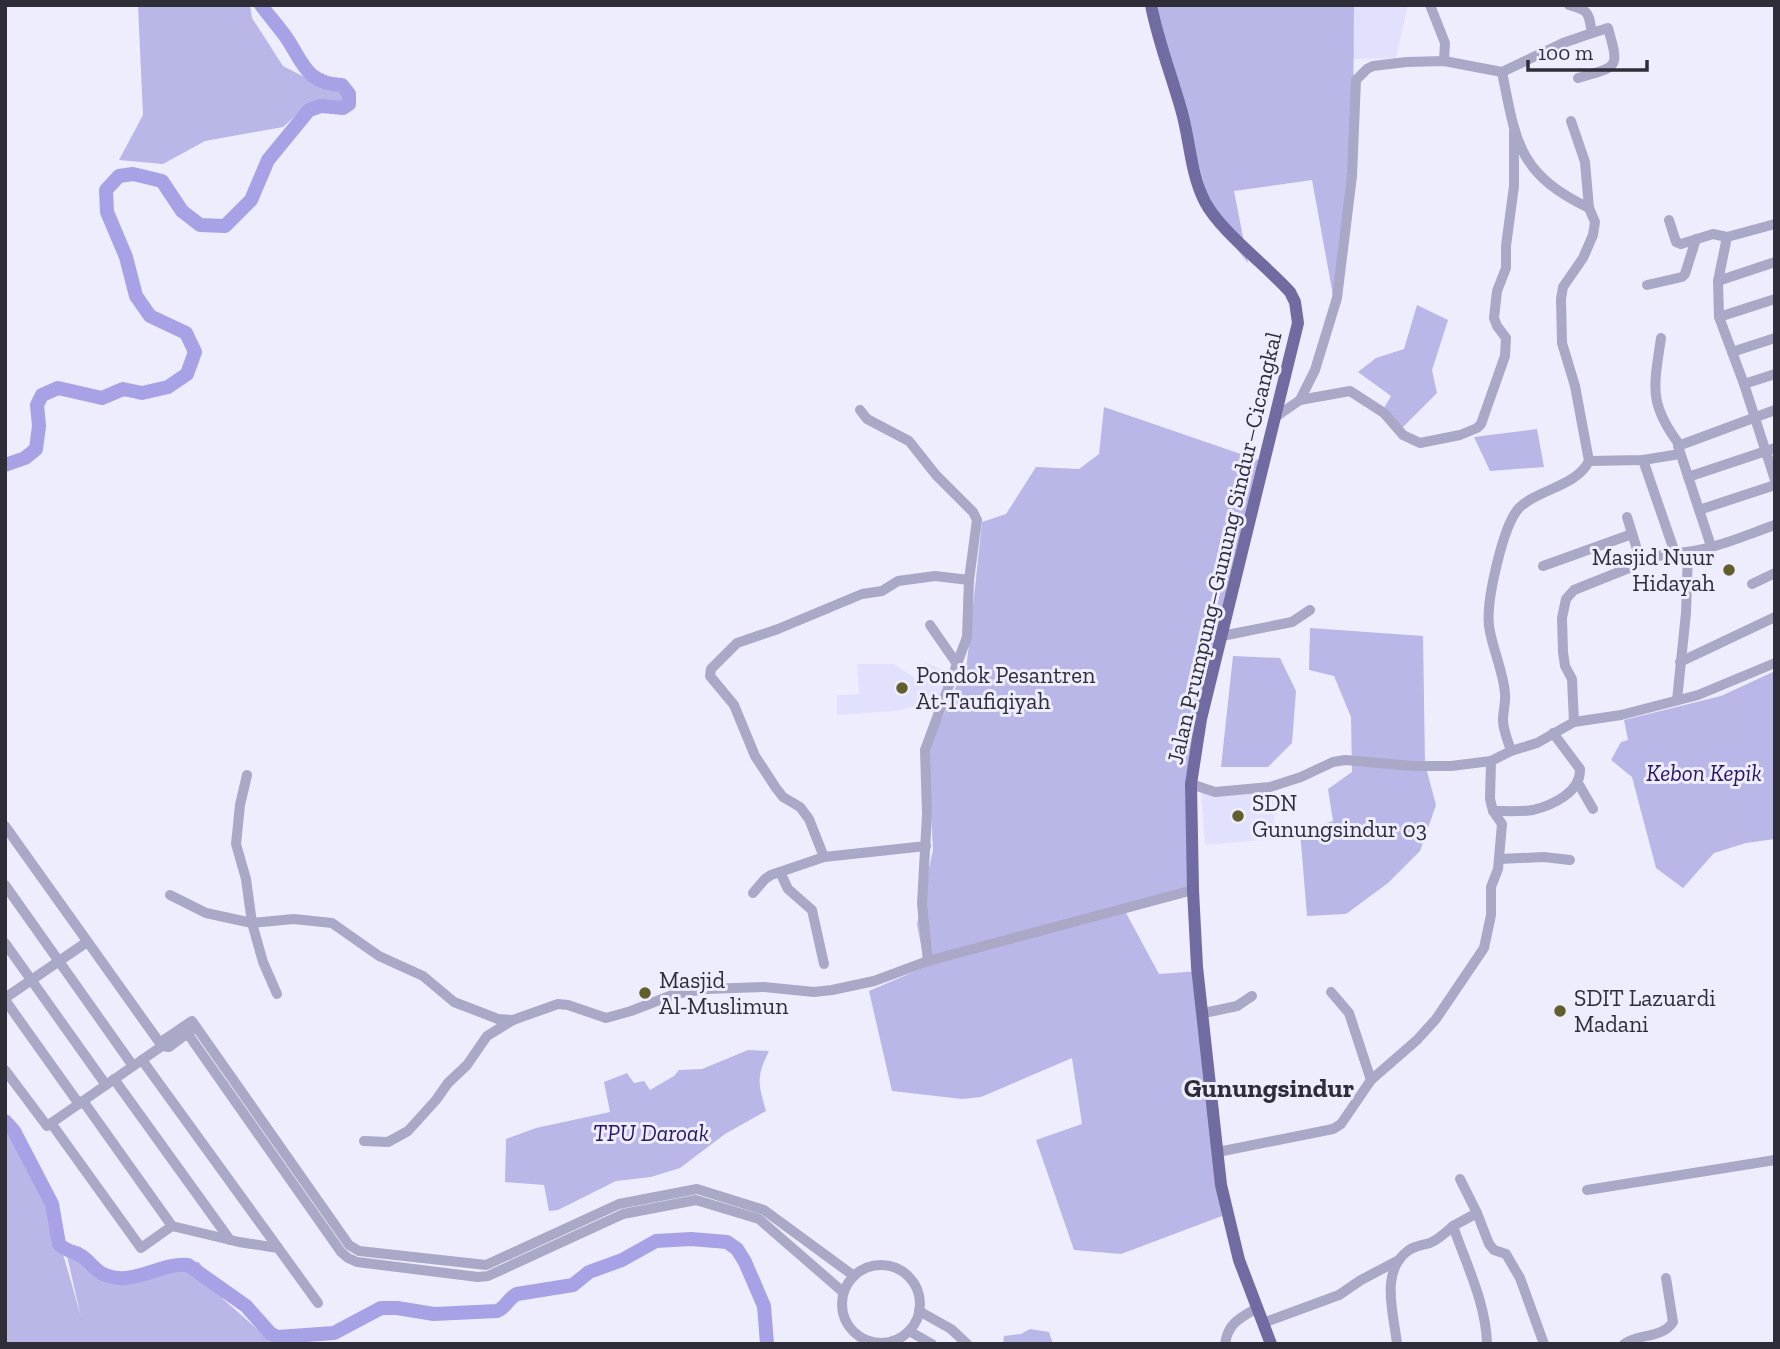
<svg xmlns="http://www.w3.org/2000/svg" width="1780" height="1349" font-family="'Zilla Slab',serif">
<rect width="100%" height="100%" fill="#eeedfe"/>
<g fill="#e2e1fd">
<path d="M1354 5H1408L1396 58 1353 59Z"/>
<path d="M925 663 951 672 936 713 912 707 896 711 837 715V695L859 694 857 664H894L919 681Z"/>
<path d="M1272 788 1276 839 1205 845 1201 793Z"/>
</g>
<g fill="#b9b6e8">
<path d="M138 5H250L252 18 283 66 316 83 343 85 347 96 342 104 303 109 283 127 205 141 163 164 119 160 143 115Z"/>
<path d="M1153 5H1354L1353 138 1334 301 1312 180 1234 191 1248 263 1215 222Z"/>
<path d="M1417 305 1448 320 1432 370 1437 393 1399 431 1383 410 1391 396 1358 372 1376 358 1404 349Z"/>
<path d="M1104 407 1264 462 1193 776 1195 894 1126 913 1159 974 1199 971 1222 1216 1121 1254 1074 1250 1036 1140 1082 1124 1072 1058 981 1097 962 1099 892 1091 869 991 925 967 917 924 933 850 928 750 967 662 982 522 1006 514 1036 467 1079 469 1099 454Z"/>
<path d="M1537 429 1544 467 1490 471 1474 437Z"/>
<path d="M1310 628 1423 636 1425 764 1436 805 1420 851 1388 883 1346 914 1307 916 1300 831 1333 821 1328 789 1352 772 1351 717 1334 676 1309 670Z"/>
<path d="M1233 656 1280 658 1296 691 1292 743 1268 767H1221Z"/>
<path d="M1775 671V839L1746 843 1714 853 1683 888 1656 868 1632 777 1611 760 1621 742 1628 740 1624 720 1721 696Z"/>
<path d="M748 1050 769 1051C756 1077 758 1083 766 1111L725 1134 680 1168 651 1177 616 1181 558 1210 549 1211 544 1185 505 1182 506 1139 536 1128 610 1112 604 1082 627 1073 634 1083 644 1081 650 1090 674 1076 679 1070 702 1069Z"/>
<path d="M5 1125C46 1181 62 1251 81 1317L64 1243 81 1247 91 1264 110 1282H129L167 1265 199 1262 223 1299 274 1344H5Z"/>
<path d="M1030 1329 1049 1332 1053 1344H1003L1004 1336 1021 1334Z"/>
</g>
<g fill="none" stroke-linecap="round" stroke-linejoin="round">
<g stroke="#a7a2e6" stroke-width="14">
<path d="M5 465 25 458 36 449 39 426 37 405 42 395 58 388 102 398 123 389 142 393 168 387 187 374 195 352 186 333 150 316 136 296 126 257 107 212 106 190 119 176 133 174 162 181 182 211 200 225 225 226 251 200 268 160 309 110 321 106 343 108 349 104V94L342 85C306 84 303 62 286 37 278 26 269 16 261 5"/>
<path d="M5 1121 14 1131 52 1204 59 1244C66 1252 75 1251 83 1257 90 1262 95 1270 103 1274 133 1288 159 1262 188 1265L246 1306 270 1333 277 1337 334 1333 381 1308H397L434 1314 497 1311C506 1308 508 1298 517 1294L573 1285 589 1272 622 1260 656 1241 691 1239 727 1242 737 1249 745 1262 764 1306 767 1344"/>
</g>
<g stroke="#a9a8c7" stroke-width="10">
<path d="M1430 5 1445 43 1444 61"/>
<path d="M1502 72C1516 142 1518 174 1589 208"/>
<path d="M1578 78C1618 66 1620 70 1608 28L1592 33"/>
<path d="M1669 220 1676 242 1681 244 1713 234 1727 237 1775 224"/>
<path d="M1727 237 1718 281 1719 317 1744 384 1775 480"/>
<path d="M1718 281 1775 262"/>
<path d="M1647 285 1682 277 1685 274 1696 239"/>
<path d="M1719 317 1775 299"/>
<path d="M1661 338C1654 386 1648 403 1679 444"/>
<path d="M1732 352 1775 338"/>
<path d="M1744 384 1775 374"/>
<path d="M1300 400 1350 391 1384 413 1403 435 1420 443 1460 435 1477 428 1481 424 1505 356 1506 338 1497 326 1494 318 1497 291 1506 268V246L1514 186V132"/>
<path d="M860 410 867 419 909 441 936 475 973 512 977 520 969 580 967 637 925 750 927 814 922 904 928 961"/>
<path d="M1274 418 1300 400 1315 370 1337 298 1352 176 1356 80 1367 69 1373 66 1406 62 1444 61 1502 72 1563 43 1592 33C1588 12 1590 11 1569 5"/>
<path d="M1643 460 1675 553C1708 552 1743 536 1775 525"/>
<path d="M1589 461 1643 460 1680 454"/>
<path d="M1688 477 1775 448"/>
<path d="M1699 510 1775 485"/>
<path d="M1711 546 1678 446 1775 410"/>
<path d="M1640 559 1675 553"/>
<path d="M1543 566 1632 534"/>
<path d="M1752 584 1775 573"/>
<path d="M930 625 957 664"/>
<path d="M1222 636 1292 622 1310 610"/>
<path d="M1680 662 1775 617"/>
<path d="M1677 700 1686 613 1688 552"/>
<path d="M1574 722 1572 679 1565 666 1563 652 1562 618 1566 599 1574 590 1634 566 1640 559 1627 517"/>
<path d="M1511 751C1508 741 1503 730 1503 720 1503 711 1506 702 1505 693 1503 670 1492 648 1489 626 1486 601 1503 525 1519 508 1538 489 1576 487 1589 461L1575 386 1562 343 1561 299 1563 287 1583 258 1593 235 1595 222 1589 208 1585 162 1571 121"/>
<path d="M247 775 240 805 236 844 246 879 252 923 263 962 277 994"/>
<path d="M1578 783 1593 809"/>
<path d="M1191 784 1215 792 1270 787 1301 777 1333 762 1345 760 1413 766H1451L1491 761 1511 751 1537 743 1574 722 1621 715 1698 695 1775 663"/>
<path d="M1493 811C1506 811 1521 812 1533 810 1553 805 1581 792 1580 769L1553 733"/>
<path d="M5 826 162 1046"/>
<path d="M824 857 809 819 800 807 783 797 776 788 755 756 734 705 710 676 711 669 737 643 778 629 862 594 882 591 898 581 935 576 969 580"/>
<path d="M1499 859 1544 857 1570 860"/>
<path d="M780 872 788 889 812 910 824 964"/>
<path d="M5 885 133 1066"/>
<path d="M753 893 765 879 771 875 824 857 926 846"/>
<path d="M170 895 206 913 252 923 294 919 332 923 379 956 423 976 454 1002 498 1019 513 1020 558 1004 568 1005 606 1018 631 1011 675 994 706 989 764 987 814 992 832 990 874 981 928 961 1193 890"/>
<path d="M5 943 106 1085"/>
<path d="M1331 992 1349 1013 1371 1080"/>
<path d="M5 998 87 942"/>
<path d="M5 1000 79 1104"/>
<path d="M1204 1013 1237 1006 1252 996"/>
<path d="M183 1027 341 1252 348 1258 357 1262 478 1277 488 1276 623 1214 696 1200 759 1219 843 1292"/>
<path d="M162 1046 169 1047 192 1030"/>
<path d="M142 1060 318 1303"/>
<path d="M5 1070 47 1126 162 1046 164 1040 192 1021 349 1245 359 1251 486 1265 619 1204 697 1189 764 1210 854 1276"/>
<path d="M114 1079 230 1240"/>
<path d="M83 1101 172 1226"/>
<path d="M51 1123 141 1248 172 1226 239 1242 278 1248"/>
<path d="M364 1141 388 1142 408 1131 436 1100 448 1083 467 1065 487 1036 513 1020"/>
<path d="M1218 1152 1333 1129 1341 1124 1371 1080 1417 1040 1436 1019 1484 948 1491 915V887L1498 869 1502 824 1493 811 1490 799 1491 761"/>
<path d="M1460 1179 1477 1213 1453 1226C1466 1264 1486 1303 1487 1344"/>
<path d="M1587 1190 1775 1160"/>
<path d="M1477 1213 1489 1244 1494 1250 1506 1254 1520 1278 1544 1344"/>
<circle cx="881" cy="1304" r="39"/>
<path d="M919 1311 951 1329 967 1344"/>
<path d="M1263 1323 1339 1295 1361 1280 1399 1260"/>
<path d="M909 1331 932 1344"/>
<path d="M1225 1344C1228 1323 1240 1318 1257 1308"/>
<path d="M1397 1344C1394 1314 1379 1271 1409 1250 1415 1246 1423 1245 1430 1243 1439 1239 1445 1233 1453 1226"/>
<path d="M1624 1344C1639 1333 1662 1339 1673 1322L1666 1278"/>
</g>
<path stroke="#706ba1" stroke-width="12" d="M1151 5C1158 41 1171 74 1181 109 1190 139 1190 173 1205 202 1221 232 1266 265 1290 292L1295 302 1298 323 1201 719 1191 784 1193 890 1197 967 1221 1185 1239 1260 1271 1344"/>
</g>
<g fill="#605f2b" stroke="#eeedfe" stroke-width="2.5">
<circle cx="1729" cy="570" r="7"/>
<circle cx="902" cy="688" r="7"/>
<circle cx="1238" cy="816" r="7"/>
<circle cx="645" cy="993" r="7"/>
<circle cx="1560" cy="1011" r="7"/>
</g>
<g text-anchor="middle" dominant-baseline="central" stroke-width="6" stroke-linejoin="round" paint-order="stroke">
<g font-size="23" fill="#2e2d38" stroke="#eeedfe">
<text transform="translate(1224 548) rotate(-77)">Jalan Prumpung–Gunung Sindur–Cicangkal</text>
</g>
<g font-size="23" fill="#2e2d38" stroke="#eeedfe" text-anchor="start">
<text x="1715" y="557" text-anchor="end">Masjid Nuur<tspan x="1715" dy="26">Hidayah</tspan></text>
<text x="916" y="675">Pondok Pesantren<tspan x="916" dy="26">At-Taufiqiyah</tspan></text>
<text x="1252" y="803">SDN<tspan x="1252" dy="26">Gunungsindur 03</tspan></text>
<text x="659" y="980">Masjid<tspan x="659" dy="26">Al-Muslimun</tspan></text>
<text x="1574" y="998">SDIT Lazuardi<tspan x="1574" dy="26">Madani</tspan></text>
</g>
<g font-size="23" font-style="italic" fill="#2a1563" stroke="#eeedfe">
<text x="1704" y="773">Kebon Kepik</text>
<text x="651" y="1133">TPU Daroak</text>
</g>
<g font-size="26" font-weight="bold" fill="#2e2d38" stroke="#eeedfe">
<text x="1269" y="1088">Gunungsindur</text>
</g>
</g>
<rect width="1780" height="1349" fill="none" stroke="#2e2d38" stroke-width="14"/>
<path d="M1528 60v10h119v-10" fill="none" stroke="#2e2d38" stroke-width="3.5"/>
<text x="1538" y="60" font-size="21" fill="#2e2d38" stroke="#eeedfe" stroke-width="5" paint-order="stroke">100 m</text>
</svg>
